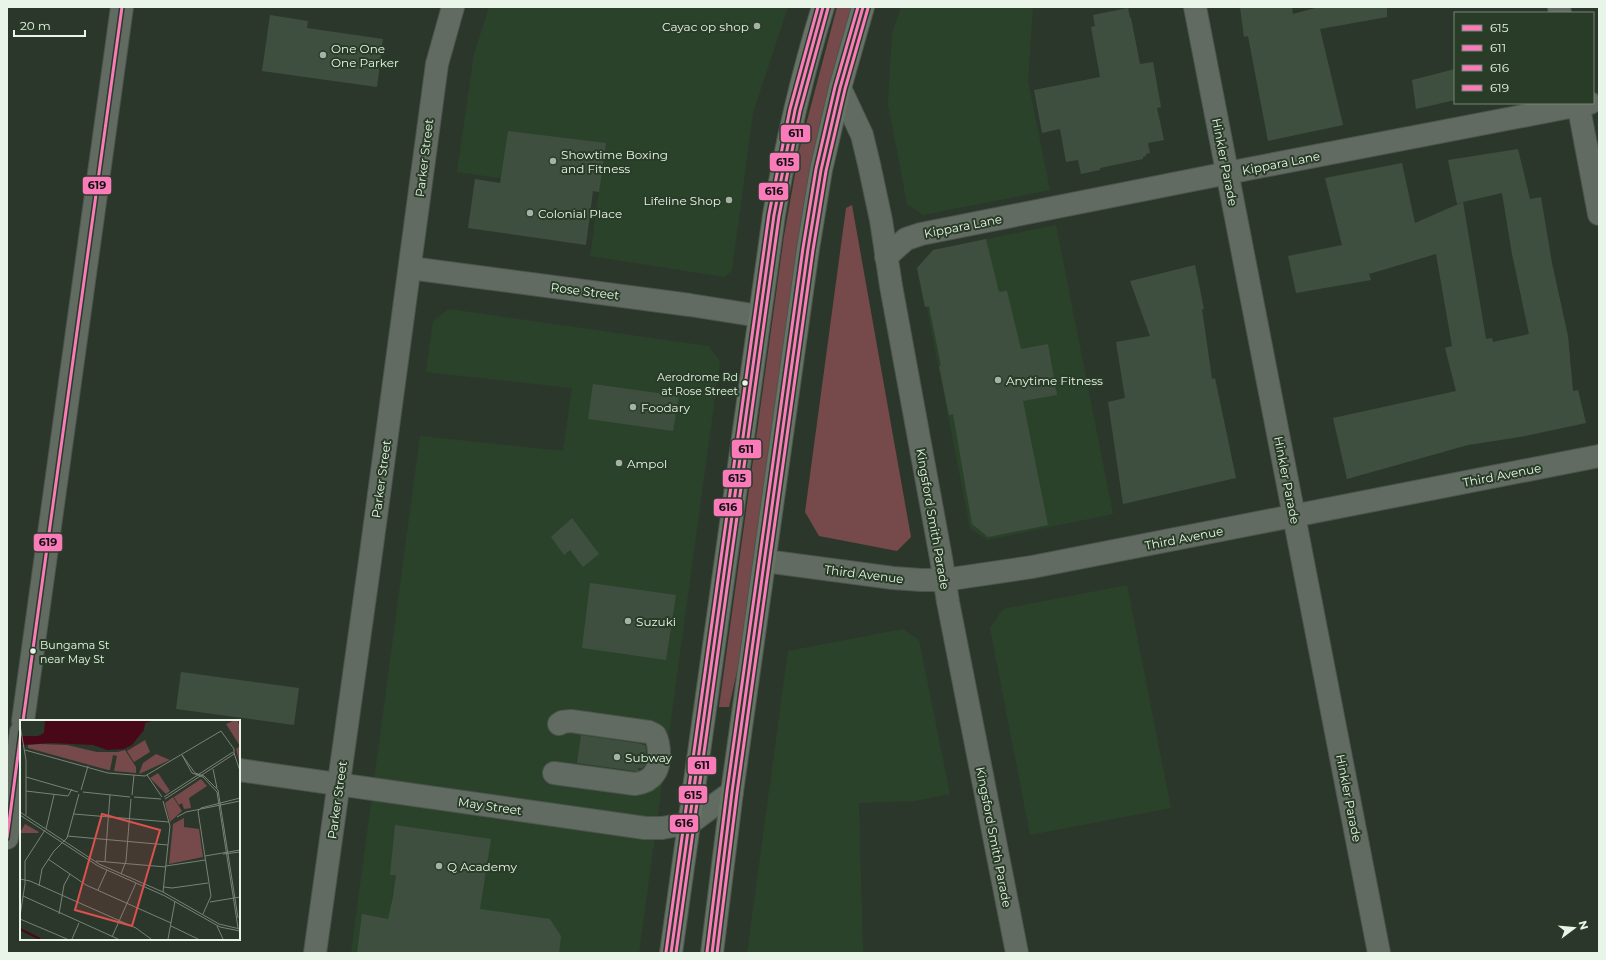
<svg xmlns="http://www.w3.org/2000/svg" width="1606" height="960" font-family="Montserrat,sans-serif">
<rect width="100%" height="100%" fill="#2c372c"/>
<g fill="#2b422a">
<path d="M489 7H788L753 113 732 271 724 277 590 256 599 192 457 172 474 54Z"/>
<path d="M901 7H1033L1028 81 1050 190 923 215 907 204 888 104 892 34Z"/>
<path d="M1056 225 1113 514 987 540 970 528 919 267 933 250Z"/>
<path d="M449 309 708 346 720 361 639 953H351L420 436 563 451 572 388 426 372 433 321Z"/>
<path d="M1127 585 1171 808 1030 835 990 628 1003 609Z"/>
<path d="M903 629 919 640 950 794 915 801 859 803 863 953H747L788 651Z"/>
</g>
<g fill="#76494b">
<path d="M837 7H855L747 627 729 707H719L784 236 799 151Z"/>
<path d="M852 205 911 537 897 551 819 536 805 512 846 208Z"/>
</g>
<g fill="#3f4f3f" fill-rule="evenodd">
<path d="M1240 7H1292L1293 14 1319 7H1387V17L1320 29 1343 125 1268 141 1248 36 1244 37Z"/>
<path d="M1128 8 1130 18H1131L1140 64 1153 62 1161 107 1157 108 1164 140 1148 143 1150 153 1146 154V156L1143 157V159L1100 168V170L1081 174 1078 160 1066 162 1060 129 1042 133 1034 90 1100 77 1091 27 1095 26 1093 15Z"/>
<path d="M270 15 308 21 307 28 383 39 377 87 262 71Z"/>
<path d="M1455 69V100L1416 109 1412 80Z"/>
<path d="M508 131 606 143 599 192 593 191 586 245 468 228 475 179 500 183Z"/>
<path d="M1518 149 1530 199 1541 197 1552 263 1568 336 1573 391 1578 390 1586 423 1520 437 1468 445 1347 479 1333 418 1456 391 1445 348 1452 346 1436 254 1369 274 1371 280 1296 293 1288 256 1342 245 1325 178 1402 163 1415 223 1463 202 1457 204 1448 160ZM1502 193 1512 254 1529 334 1493 342 1492 338 1486 339 1463 202Z"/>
<path d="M986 239 999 292 1007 291 1021 349 1048 344 1057 395 1023 401 1048 525 988 537 972 524 953 414 949 415 939 366H941L929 306 925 307 917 268 933 250Z"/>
<path d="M1195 265 1204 309H1202L1212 379 1215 378 1236 478 1123 504 1108 402 1125 398 1116 342 1150 336 1130 281Z"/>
<path d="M593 384 679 396 673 431 588 419Z"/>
<path d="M572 518 599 554 583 567 570 550 564 555 551 537Z"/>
<path d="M590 583 676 595 666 660 582 648Z"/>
<path d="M181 672 299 688 294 725 176 709Z"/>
<path d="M581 735 642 744V745H645L646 750 645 765 642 768H638V771H635L577 763Z"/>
<path d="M395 825 491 839 480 909 550 919 561 936 559 953H357L362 914 388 919 393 897 396 875H390Z"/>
</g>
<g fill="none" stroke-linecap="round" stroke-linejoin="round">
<g stroke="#4c554c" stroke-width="24">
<g id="minor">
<path d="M1195 7 1379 953"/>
<path d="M1559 7 1560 13"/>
<path d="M840 88 862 135 869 164 881 220 891 286 941 558 948 602 1017 953"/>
<path d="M1578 103 1599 214"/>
<path d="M886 257 906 239 921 234 1248 169 1590 103"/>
<path d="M410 268 690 305 759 316"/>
<path d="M765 561 893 578 921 580H944L1032 567 1599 456"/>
<path d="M23 721 122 7"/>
<path d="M239 770 645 828H662L690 823 732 792"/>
<path d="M554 773 635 784C642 783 650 780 654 774 661 765 660 744 655 735L649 732 571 721 562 722 559 724"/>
<path d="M7 838 21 732"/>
<path d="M315 953 369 568 437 64 453 7"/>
</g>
</g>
<g stroke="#4c554c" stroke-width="24">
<g id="major">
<path d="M671 953 774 215C786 144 802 75 823 7"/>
<path d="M712 953 732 792 808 249 821 170 840 88 863 7"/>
</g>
</g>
<use href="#minor" stroke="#626b62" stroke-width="22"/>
<use href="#major" stroke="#687368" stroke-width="22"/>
<g stroke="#283c27" stroke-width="6">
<g id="bus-1">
<path d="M671 953 774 215 795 110 823 7"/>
<path d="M712 953 732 792 808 249 821 170 840 88 863 7"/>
</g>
</g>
<g stroke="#283c27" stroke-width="6">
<g id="bus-2">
<path d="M676 953 779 216 800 111 828 8"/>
<path d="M717 953 737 793 813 250 826 171 845 89 868 8"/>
</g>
</g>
<g stroke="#283c27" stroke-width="6">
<g id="bus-3">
<path d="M666 952 769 214 790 109 818 7"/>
<path d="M707 952 727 791 803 248 816 169 835 87 858 7"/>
</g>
</g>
<g stroke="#283c27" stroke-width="6">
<g id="bus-4">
<path d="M23 721 122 7"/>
<path d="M7 838 21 732"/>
</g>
</g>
<use href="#bus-1" stroke="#fa7aba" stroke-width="3"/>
<use href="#bus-2" stroke="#fa7aba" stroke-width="3"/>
<use href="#bus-3" stroke="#fa7aba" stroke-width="3"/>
<use href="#bus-4" stroke="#fa7aba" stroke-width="3"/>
</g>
<g fill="#a7b2a6" stroke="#283c27" stroke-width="1.5">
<circle cx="757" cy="26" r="4"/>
<circle cx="323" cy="55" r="4"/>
<circle cx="553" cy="161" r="4"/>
<circle cx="729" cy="200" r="4"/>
<circle cx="530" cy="213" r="4"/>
<circle cx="998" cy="380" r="4"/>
<circle cx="633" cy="407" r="4"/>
<circle cx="619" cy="463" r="4"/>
<circle cx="628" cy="621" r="4"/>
<circle cx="617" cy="757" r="4"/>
<circle cx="439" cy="866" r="4"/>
</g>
<g fill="#e9f5e8" stroke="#283c27" stroke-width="1.5">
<circle cx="745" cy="383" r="3.5"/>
<circle cx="33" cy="651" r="3.5"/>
</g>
<g text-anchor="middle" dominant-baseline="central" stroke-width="4" stroke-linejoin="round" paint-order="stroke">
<g font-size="11" fill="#e9f5e8" stroke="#283c27" text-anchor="end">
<text x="738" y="377">Aerodrome Rd<tspan x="738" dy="14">at Rose Street</tspan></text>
<text x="40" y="645" text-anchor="start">Bungama St<tspan x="40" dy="14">near May St</tspan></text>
</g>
<g font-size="12" fill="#e9f5e8" stroke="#283c27" text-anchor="start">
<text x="749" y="26" text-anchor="end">Cayac op shop</text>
<text x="331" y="48">One One<tspan x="331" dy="14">One Parker</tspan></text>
<text x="561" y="154">Showtime Boxing<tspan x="561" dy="14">and Fitness</tspan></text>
<text x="721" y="200" text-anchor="end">Lifeline Shop</text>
<text x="538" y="213">Colonial Place</text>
<text x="1006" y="380">Anytime Fitness</text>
<text x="641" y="407">Foodary</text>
<text x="627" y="463">Ampol</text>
<text x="636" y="621">Suzuki</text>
<text x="625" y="757">Subway</text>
<text x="447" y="866">Q Academy</text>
</g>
<g font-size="12" fill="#e9f5e8" stroke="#283c27">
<text transform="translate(424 158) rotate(-83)">Parker Street</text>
<text transform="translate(1225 162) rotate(79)">Hinkler Parade</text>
<text transform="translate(1281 163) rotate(-11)">Kippara Lane</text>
<text transform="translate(963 226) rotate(-11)">Kippara Lane</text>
<text transform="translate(585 291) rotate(7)">Rose Street</text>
<text transform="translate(1502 475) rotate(-11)">Third Avenue</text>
<text transform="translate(381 479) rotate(-82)">Parker Street</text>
<text transform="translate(1287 480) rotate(79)">Hinkler Parade</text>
<text transform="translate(933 519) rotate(80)">Kingsford Smith Parade</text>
<text transform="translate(1184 538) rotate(-11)">Third Avenue</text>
<text transform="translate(864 574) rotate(7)">Third Avenue</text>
<text transform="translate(1349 798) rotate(79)">Hinkler Parade</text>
<text transform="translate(337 800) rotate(-82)">Parker Street</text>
<text transform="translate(490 806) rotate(8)">May Street</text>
<text transform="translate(994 837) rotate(79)">Kingsford Smith Parade</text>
</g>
</g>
<g transform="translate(20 720)">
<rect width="220" height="220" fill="#2c372c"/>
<path d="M213 1H218L220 8V45L216 29 220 26 206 4ZM125 20 130 32 114 42 107 31ZM20 24 47 25 77 32H98L105 30 116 47V53L94 51 97 36 93 35 90 50H88L8 28V25ZM136 34 150 40 119 54 123 43ZM138 53 150 71 146 74 130 58ZM181 59 187 66 169 78 171 88 164 89 162 83 159 85 154 77ZM153 77 162 91 150 102 145 83ZM164 98V107L179 109 183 137 149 144 153 104ZM5 104 19 112 18 113H0Z" fill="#76494b"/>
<path d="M25 1H132L125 3 124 10 112 25 104 29 87 30 73 25 31 23 0 25V16H18L24 13Z" fill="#490817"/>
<path fill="none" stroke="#490817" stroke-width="2" d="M0 209 20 219"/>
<path fill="none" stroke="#788377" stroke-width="1" d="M0 5 6 40V95M5 30 88 53 125 56 201 11 214 29V34L145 79M214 33 220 51M162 35 172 53 183 57 197 72 218 208M162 35 175 53 184 56 198 70 218 198M193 49 197 68M127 55 142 77M6 57 58 72M61 70 68 46M6 71 48 76 52 69M63 72 110 77M112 75 114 55M114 77 141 79M144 77 213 32M178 91 191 176 183 194M178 91 181 88 220 78M0 92 79 144 143 172 199 204 220 209M54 94 149 102M0 95 78 146 145 176 200 207 220 211M157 97 166 92 220 81M26 109 34 75M47 116 148 125M203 134 220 132M185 136 220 130M28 139 66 165 151 203M76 141 146 147M85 141 90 75M146 146 185 140M101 154 106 141 111 79M0 159 10 161 116 208 131 219M19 166 22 149 34 131 47 118 59 74M144 167 152 168 188 163M78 170 87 150M143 172 150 106 143 81M3 176 98 219M190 182 220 177M39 194 44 165 50 154M0 196 5 164V141L25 110M0 199 47 219M151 206 178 219M197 206 203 219M92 217 116 163M52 219 59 203M148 219 155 181"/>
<path fill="#da514e" fill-opacity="0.15" stroke="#da514e" stroke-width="2" d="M82 94 140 110 112 206 55 190Z"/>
<rect width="220" height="220" fill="none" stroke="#e9f5e8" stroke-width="2"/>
</g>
<g stroke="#283c27" stroke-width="1.5">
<rect x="780" y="124" width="31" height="19" rx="4" fill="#fa7aba"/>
<rect x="769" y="152" width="31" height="20" rx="4" fill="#fa7aba"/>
<rect x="82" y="176" width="30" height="19" rx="4" fill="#fa7aba"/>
<rect x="758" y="182" width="31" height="19" rx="4" fill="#fa7aba"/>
<rect x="731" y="439" width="31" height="20" rx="4" fill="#fa7aba"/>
<rect x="722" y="469" width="30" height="19" rx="4" fill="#fa7aba"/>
<rect x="713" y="498" width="30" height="19" rx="4" fill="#fa7aba"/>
<rect x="33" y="533" width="30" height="19" rx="4" fill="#fa7aba"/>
<rect x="687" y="756" width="30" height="19" rx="4" fill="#fa7aba"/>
<rect x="678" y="785" width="30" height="19" rx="4" fill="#fa7aba"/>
<rect x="669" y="814" width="30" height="19" rx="4" fill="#fa7aba"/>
</g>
<g font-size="11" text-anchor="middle" font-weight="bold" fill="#111">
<text x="796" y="137">611</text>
<text x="785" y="166">615</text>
<text x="97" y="189">619</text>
<text x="774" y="195">616</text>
<text x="746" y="453">611</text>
<text x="737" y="482">615</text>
<text x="728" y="511">616</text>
<text x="48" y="546">619</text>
<text x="702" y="769">611</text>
<text x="693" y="799">615</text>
<text x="684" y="827">616</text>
</g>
<rect width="1606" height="960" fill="none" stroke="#e9f5e8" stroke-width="16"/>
<rect x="1454" y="12" width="140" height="92" fill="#283c27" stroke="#758674"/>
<rect x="1462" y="25" width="20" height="6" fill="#fa7aba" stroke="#758674"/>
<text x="1490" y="32" font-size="12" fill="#e9f5e8">615</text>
<rect x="1462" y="45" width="20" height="6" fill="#fa7aba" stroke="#758674"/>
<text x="1490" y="52" font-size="12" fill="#e9f5e8">611</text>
<rect x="1462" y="65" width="20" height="6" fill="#fa7aba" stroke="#758674"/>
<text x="1490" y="72" font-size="12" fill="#e9f5e8">616</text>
<rect x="1462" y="85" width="20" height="6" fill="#fa7aba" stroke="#758674"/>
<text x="1490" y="92" font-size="12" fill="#e9f5e8">619</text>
<g transform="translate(1574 928) rotate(74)" stroke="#283c27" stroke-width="3" paint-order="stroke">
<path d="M0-3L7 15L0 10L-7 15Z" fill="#e9f5e8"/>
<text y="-6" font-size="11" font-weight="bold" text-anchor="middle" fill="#e9f5e8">N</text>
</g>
<path d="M14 30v6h71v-6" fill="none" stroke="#e9f5e8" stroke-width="2"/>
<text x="20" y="30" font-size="12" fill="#e9f5e8" stroke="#283c27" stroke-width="3" paint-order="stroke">20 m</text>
</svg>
